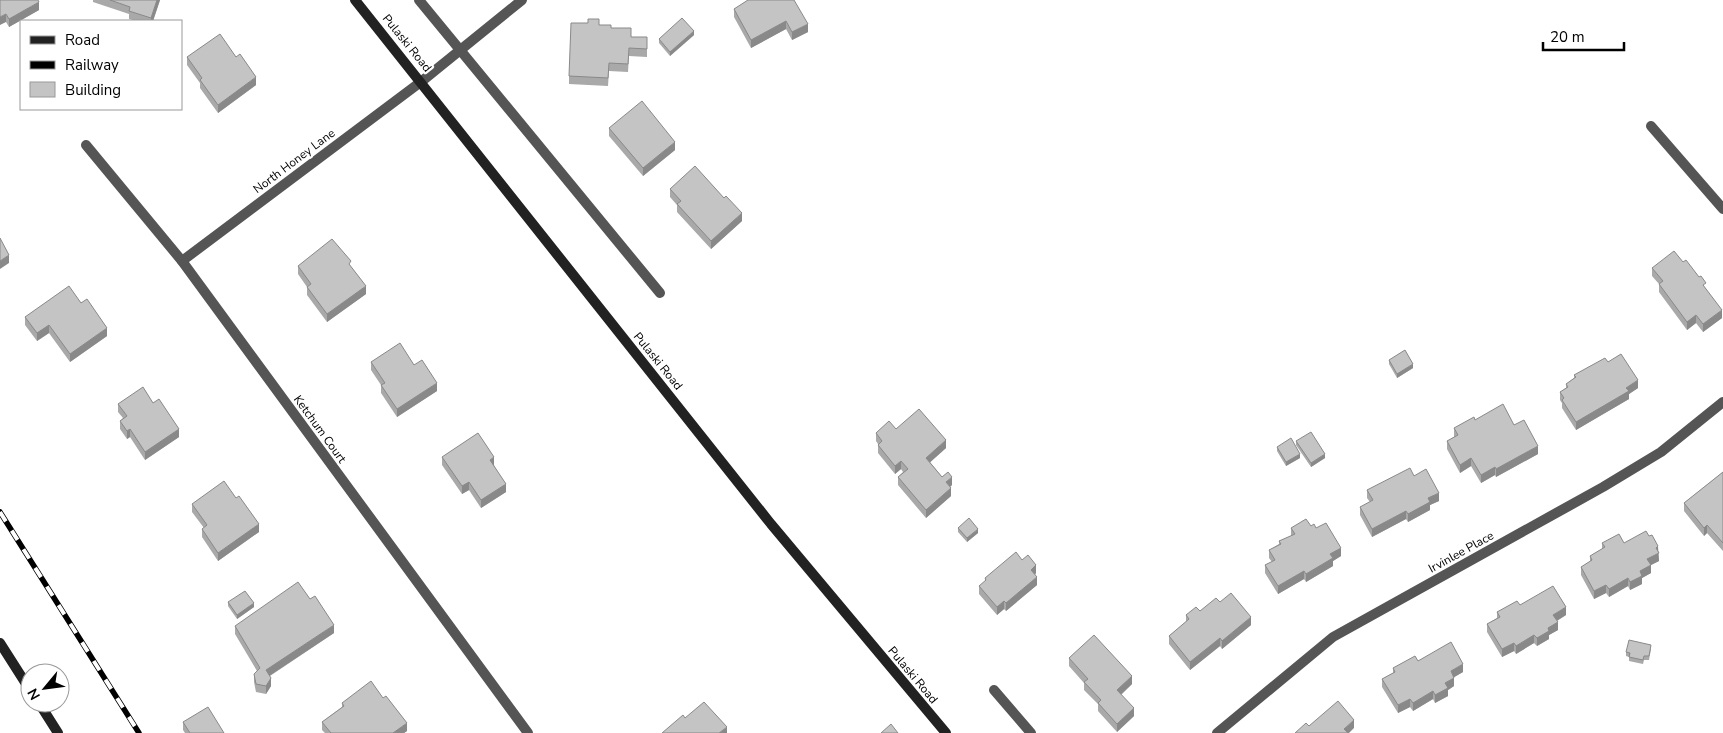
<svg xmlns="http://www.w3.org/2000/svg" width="1723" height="733" font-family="'Nunito Sans',sans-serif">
<rect width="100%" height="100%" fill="#fff"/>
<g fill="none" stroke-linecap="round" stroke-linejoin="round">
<path stroke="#555" stroke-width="10" d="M419 0 660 293"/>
<g stroke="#555" stroke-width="10">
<path d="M1651 126 1723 209"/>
<path d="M86 145 182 261 528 733"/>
<path d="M182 261 422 81 522 0"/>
<path d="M994 690 1031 733"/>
<path d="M1217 733 1333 637 1603 487 1661 452 1723 402"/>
</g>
<g stroke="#222" stroke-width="10">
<path d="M355 0 771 524 946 733"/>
<path d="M0 643 30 690"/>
<path d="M39 703 58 733"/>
</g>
<g stroke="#000" stroke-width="5.5">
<path id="rail" d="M0 512 139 733"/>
</g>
<use href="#rail" stroke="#fff" stroke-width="4" stroke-dasharray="11" stroke-linecap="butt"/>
</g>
<g fill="#a9a9a9">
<path d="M0 0 39 10 9 27 6 22Z"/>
<path d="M93 0H160L153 21H136L129 19V14L93 2Z"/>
<path d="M748 0 808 32 792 40 786 29 751 48 734 17V9Z"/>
<path d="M588 23 599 25 611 28 631 37H647V57L629 56 628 72 609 71 608 86 569 84V76Z"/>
<path d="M694 35 670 56 659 43V39Z"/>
<path d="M187 57 256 85 218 113 200 88V83L187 65Z"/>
<path d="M609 128 675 150 643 176 609 136Z"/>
<path d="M670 189 742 221 711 249 677 212V205L670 197Z"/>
<path d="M1683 262 1706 289 1722 318 1703 332 1696 323 1687 330 1659 292V284L1652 276V268Z"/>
<path d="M298 266 351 267 366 294 327 322 307 295V287L298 274Z"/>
<path d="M81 303 107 336 70 362 49 333 37 341 25 325V317Z"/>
<path d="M1389 360 1413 368 1397 378 1389 364Z"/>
<path d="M371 362 414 365 437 391 397 417 381 393V385L371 370Z"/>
<path d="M1608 362 1638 388 1629 394V399L1576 430 1562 408V403L1560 400V392L1566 388V384L1574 378V375Z"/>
<path d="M153 403 179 437 145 460 130 437 127 439 120 429V421L123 418 118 412V404Z"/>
<path d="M1514 425 1538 454 1496 477 1495 475 1481 483 1471 466 1460 473 1447 449V441L1454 437V428Z"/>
<path d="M896 429 946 448 930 462 942 477 952 485 950 487 951 496 926 518 898 485V477L903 472 901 469 895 474 878 453V444L876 441V433Z"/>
<path d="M1296 441 1325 458 1311 467 1296 445Z"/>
<path d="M1277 447 1300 458 1286 466 1277 451Z"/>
<path d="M442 457 494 465 506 492 481 508 469 490 462 494 442 465Z"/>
<path d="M1723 472V551L1707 533 1704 536 1684 511V503Z"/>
<path d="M1414 476 1439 501 1430 505V510L1408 522 1406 519 1372 537 1360 515V507L1370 502 1367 498V490Z"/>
<path d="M192 504 259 532 218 561 202 537V529L204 528 192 512Z"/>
<path d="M1311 526 1316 528 1341 556 1333 561V566L1306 582 1304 579 1278 594 1265 573V565L1272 562 1269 558V550L1279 544V541L1291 536V528Z"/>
<path d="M958 528 978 533 967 542 958 532Z"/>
<path d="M1602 543H1624L1658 552 1659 561 1651 565V573L1642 578V584L1630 590 1628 586 1609 597 1606 593 1594 599 1581 575V567L1590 562V556L1602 549Z"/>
<path d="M1022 560 1036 573 1035 575 1037 585 1006 611 1004 609 997 615 979 594V586L985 582V578Z"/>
<path d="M228 602 254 607 237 619 228 606Z"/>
<path d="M1220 602 1251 625 1222 649 1220 646 1190 670 1169 644V636L1186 622V615L1200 611Z"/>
<path d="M1520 605 1566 615 1557 621 1558 630 1549 635V639L1537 646 1534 643 1516 654 1514 651 1502 657 1487 632V624L1497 618V612Z"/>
<path d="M235 626 334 633 270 676 271 686 266 694 256 692 254 682V674L257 671 235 634Z"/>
<path d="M1651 649 1649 660H1644L1643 664 1629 661V657L1626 656V652Z"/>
<path d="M1069 658 1132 684 1121 695 1134 716 1117 732 1098 711V704L1084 690V683L1069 666Z"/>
<path d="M1418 661 1463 672 1454 677V686L1448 690V696L1435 703 1433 699 1413 711 1410 707 1398 713 1382 687V679L1393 673V668Z"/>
<path d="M342 703 407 731 404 733H325L322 730V722L342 707Z"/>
<path d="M183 722 224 733H185L183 730Z"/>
</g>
<g fill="#898989">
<path d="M157 0H160L153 21H151V18Z"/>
<path d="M39 2V10L9 27V19Z"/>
<path d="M6 14V22L0 25V17Z"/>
<path d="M786 21V29L751 48V40Z"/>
<path d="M808 24V32L792 40V32Z"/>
<path d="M694 31V35L670 56V52Z"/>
<path d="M256 77V85L218 113V105Z"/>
<path d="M675 142V150L643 176V168Z"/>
<path d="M742 213V221L711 249V241Z"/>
<path d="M9 255V263L0 269V261Z"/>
<path d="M366 286V294L327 322V314Z"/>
<path d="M1722 310V318L1703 332V324Z"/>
<path d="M1696 315V323L1687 330V322Z"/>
<path d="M49 325V333L37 341V333Z"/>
<path d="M107 328V336L70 362V354Z"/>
<path d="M1413 364V368L1397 378V374Z"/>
<path d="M1638 380V388L1629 394V399L1576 430V422Z"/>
<path d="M437 383V391L397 417V409Z"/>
<path d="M130 429V437L127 439V431Z"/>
<path d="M179 429V437L145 460V452Z"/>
<path d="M946 440V448L926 466V458Z"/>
<path d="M1538 446V454L1496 477V469Z"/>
<path d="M1300 454V458L1286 466V462Z"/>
<path d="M1325 454V458L1311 467V463Z"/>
<path d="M494 457V465L490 468V460Z"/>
<path d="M1471 458V466L1460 473V465Z"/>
<path d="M901 461V469L895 474V466Z"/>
<path d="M1495 467V475L1481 483V475Z"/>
<path d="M952 477V485L946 490V482Z"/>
<path d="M469 482V490L462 494V486Z"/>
<path d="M506 484V492L481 508V500Z"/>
<path d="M951 488V496L926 518V510Z"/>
<path d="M1439 493V501L1430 505V510L1408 522V514L1428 498Z"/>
<path d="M1406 511V519L1372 537V529Z"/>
<path d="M259 524V532L218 561V553Z"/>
<path d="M1707 525V533L1704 536V528Z"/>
<path d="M978 529V533L967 542V538Z"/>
<path d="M1658 546 1659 561 1647 567V559L1656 548Z"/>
<path d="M1341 548V556L1333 561V566L1306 582V574L1330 554Z"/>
<path d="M1036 565V573L1031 578V570Z"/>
<path d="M1651 565V573L1642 578V584L1630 590V582L1640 571Z"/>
<path d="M1304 571V579L1278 594V586Z"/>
<path d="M1037 577V585L1006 611V603Z"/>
<path d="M1628 578V586L1609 597V589Z"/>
<path d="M1606 585V593L1594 599V591Z"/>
<path d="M1004 601V609L997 615V607Z"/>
<path d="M254 603V607L237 619V615Z"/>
<path d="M1566 607V615L1553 623V615Z"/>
<path d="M1251 617V625L1222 649V641Z"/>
<path d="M1558 622V630L1549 635V639L1537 646V638L1548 628Z"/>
<path d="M334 625V633L266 678V670Z"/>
<path d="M1534 635V643L1516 654V646Z"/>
<path d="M1220 638V646L1190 670V662Z"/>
<path d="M1514 643V651L1502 657V649Z"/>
<path d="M1463 664V672L1451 679V671Z"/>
<path d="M1132 676V684L1117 698V690Z"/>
<path d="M271 678V686L266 694V686Z"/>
<path d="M1454 678V686L1448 690V696L1435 703V695L1445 683Z"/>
<path d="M1433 691V699L1413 711V703Z"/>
<path d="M1410 699V707L1398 713V705Z"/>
<path d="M1134 708V716L1117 732V724Z"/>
<path d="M1354 720V728L1349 733H1344V729Z"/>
<path d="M407 723V731L404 733H393Z"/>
<path d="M727 727V733H719Z"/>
</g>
<g fill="#c4c4c4" stroke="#898989">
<path d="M0 0H38L39 2 9 19 6 14 0 17Z"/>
<path d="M110 0H157L151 18 129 11 130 7Z"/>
<path d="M748 0H794L808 24 792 32 786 21 751 40 734 9Z"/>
<path d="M682 18 694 31 670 52 659 39Z"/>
<path d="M588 19H599V25H611V28H631V37H647V49L629 48 628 64 609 63 608 78 569 76 571 23H588Z"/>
<path d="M220 34 236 57 240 54 256 77 218 105 200 80 202 78 187 57Z"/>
<path d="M642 101 675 142 643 168 609 128Z"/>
<path d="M695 166 724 198 726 196 742 213 711 241 677 204 681 201 670 189Z"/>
<path d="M0 238 9 255 0 261Z"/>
<path d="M332 239 351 261 349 264 366 286 327 314 307 287 311 284 298 266Z"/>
<path d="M1674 251 1683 262 1686 260 1699 277 1701 276 1706 283 1703 285 1722 310 1703 324 1696 315 1687 322 1659 284 1663 281 1652 268Z"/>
<path d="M69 286 81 303 87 299 107 328 70 354 49 325 37 333 25 317Z"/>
<path d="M400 343 414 365 422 360 437 383 397 409 381 385 385 383 371 362Z"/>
<path d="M1405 350 1413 364 1397 374 1389 360Z"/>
<path d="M1621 354 1638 380 1626 388 1629 391 1576 422 1562 400 1564 398 1560 392 1568 387 1566 384 1576 377 1574 375 1605 358 1608 362Z"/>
<path d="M143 387 153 403 159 399 179 429 145 452 130 429 127 431 120 421 127 416 118 404Z"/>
<path d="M1503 404 1514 425 1524 420 1538 446 1496 469 1495 467 1481 475 1471 458 1460 465 1447 441 1458 435 1454 428 1474 417 1475 420Z"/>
<path d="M919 409 946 440 926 458 942 477 948 472 952 477 946 482 951 488 926 510 898 477 908 469 901 461 895 466 878 445 882 441 876 433 889 421 896 429Z"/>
<path d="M1311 432 1325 454 1311 463 1296 441Z"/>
<path d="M478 433 494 457 490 460 506 484 481 500 469 482 462 486 442 457Z"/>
<path d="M1291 438 1300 454 1286 462 1277 447Z"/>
<path d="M1410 468 1414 476 1426 469 1439 493 1428 498 1430 502 1408 514 1406 511 1372 529 1360 507 1373 500 1367 490Z"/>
<path d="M1723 472V543L1707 525 1704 528 1684 503Z"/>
<path d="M224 481 236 498 239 496 259 524 218 553 202 529 207 525 192 504Z"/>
<path d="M969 518 978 529 967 538 958 528Z"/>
<path d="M1306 519 1311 526 1314 524 1316 528 1326 523 1341 548 1330 554 1333 558 1306 574 1304 571 1278 586 1265 565 1275 560 1269 550 1281 544 1279 541 1295 534 1291 528Z"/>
<path d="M1646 531 1649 536 1652 535 1658 546 1656 548 1659 553 1647 559 1651 565 1640 571 1642 576 1630 582 1628 578 1609 589 1606 585 1594 591 1581 567 1592 560 1590 556 1605 547 1602 543 1619 534 1624 543Z"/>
<path d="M1016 552 1022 560 1028 555 1036 565 1031 570 1037 577 1006 603 1004 601 997 607 979 586 986 580 985 578Z"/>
<path d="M298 582 310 599 315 596 334 625 266 670 271 678 266 686 256 684 254 674 260 668 235 626Z"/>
<path d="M1553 586 1566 607 1553 615 1558 622 1548 628 1549 631 1537 638 1534 635 1516 646 1514 643 1502 649 1487 624 1500 617 1497 612 1517 601 1520 605Z"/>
<path d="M245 591 254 603 237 615 228 602Z"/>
<path d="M1231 593 1251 617 1222 641 1220 638 1190 662 1169 636 1189 619 1186 615 1196 607 1200 611 1216 598 1220 602Z"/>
<path d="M1094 635 1132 676 1117 690 1134 708 1117 724 1098 703 1101 700 1084 682 1088 679 1069 658Z"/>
<path d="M1629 640 1651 645 1649 656H1644L1643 660 1629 657 1630 653 1626 652Z"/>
<path d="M1451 642 1463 664 1451 671 1454 678 1445 683 1448 688 1435 695 1433 691 1413 703 1410 699 1398 705 1382 679 1395 672 1393 668 1415 656 1418 661Z"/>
<path d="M371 681 383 698 386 696 407 723 393 733H331L322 722 344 706 342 703Z"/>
<path d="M1338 701 1354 720 1344 729 1348 733H1295L1306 723 1309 726Z"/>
<path d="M704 702 727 727 719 733H662L683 715 685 718Z"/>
<path d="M208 707 224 733H190L183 722Z"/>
<path d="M891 724 898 733H881Z"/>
</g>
<g text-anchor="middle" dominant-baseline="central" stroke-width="4.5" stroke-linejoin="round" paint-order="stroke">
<g font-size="12" fill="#000" stroke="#fff">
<text transform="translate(407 43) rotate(51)">Pulaski Road</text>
<text transform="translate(294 161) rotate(-37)">North Honey Lane</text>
<text transform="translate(658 361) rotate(51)">Pulaski Road</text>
<text transform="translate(320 429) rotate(54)">Ketchum Court</text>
<text transform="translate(1461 552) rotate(-29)">Irvinlee Place</text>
<text transform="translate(913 675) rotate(50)">Pulaski Road</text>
</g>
</g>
<rect x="20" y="20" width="162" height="90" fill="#ffffff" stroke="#999999"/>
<rect x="30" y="36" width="25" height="8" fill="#222222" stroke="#999999"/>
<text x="65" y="45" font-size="15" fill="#000000">Road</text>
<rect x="30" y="61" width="25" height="8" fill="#000000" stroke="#999999"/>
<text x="65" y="70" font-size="15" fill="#000000">Railway</text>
<rect x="30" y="82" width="25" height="15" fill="#c4c4c4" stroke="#999999"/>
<text x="65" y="95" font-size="15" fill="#000000">Building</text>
<g transform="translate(45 688) rotate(241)"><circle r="24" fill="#ffffff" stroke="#999999"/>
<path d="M0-4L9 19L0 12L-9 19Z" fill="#000000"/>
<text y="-8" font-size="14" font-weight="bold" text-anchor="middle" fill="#000000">N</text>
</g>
<path d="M1543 42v8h81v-8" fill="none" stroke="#000000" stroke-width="2.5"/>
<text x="1550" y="42" font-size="15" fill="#000000" stroke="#ffffff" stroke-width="4" paint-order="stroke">20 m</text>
</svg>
